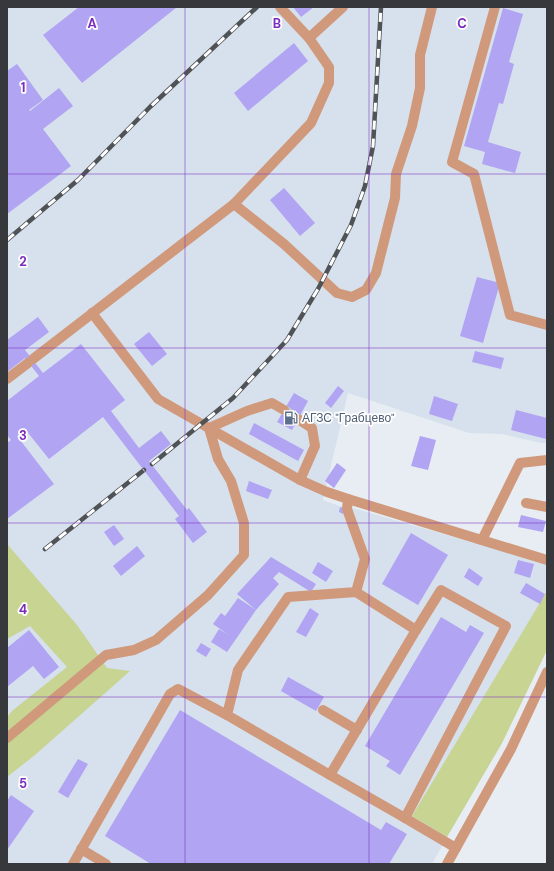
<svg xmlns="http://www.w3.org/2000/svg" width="554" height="871" font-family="'DM Sans',sans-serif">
<rect width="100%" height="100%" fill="#e7edf3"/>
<path fill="#d6e1ed" d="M7 7H547V443H541L502 434 469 433 348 393 323 500 350 510 353 508 547 564V650L502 743 447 837 432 864H7Z"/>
<g fill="#c8d492">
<path d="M7 544 77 625 107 668 130 671 35 755 7 777V717L12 711 67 667 30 626 7 639Z"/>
<path d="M547 591V650L502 743 447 837 412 816Z"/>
</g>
<g fill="#b0a4f3">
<path d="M79 7H177L82 83 43 35Z"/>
<path d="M293 7H314L301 17Z"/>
<path d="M503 8 523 14 509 62 514 64 503 104 499 103 488 142 521 152 515 173 482 164 485 152 464 146Z"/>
<path d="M294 43 308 61 248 111 234 93Z"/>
<path d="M17 64 43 100 29 110 30 111 59 88 73 106 43 129 71 166 7 214V71Z"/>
<path d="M284 188 315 223 300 236 270 200Z"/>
<path d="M477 277 500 283 483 343 460 336Z"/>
<path d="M38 317 49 332 25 350 43 373 81 344 125 400 111 411 139 448 161 431 171 444 149 461 187 510 189 508 207 532 193 543 175 519 179 516 103 417 49 459 25 429 17 436 54 484 7 519V443L11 440 7 435V401L39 376 25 358 7 372V340Z"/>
<path d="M149 332 167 354 152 366 134 344Z"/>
<path d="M475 351 504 358 501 369 472 362Z"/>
<path d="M338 386 344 391 331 408 325 403Z"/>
<path d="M294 393 308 401 292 430 277 422Z"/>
<path d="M434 396 458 404 452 421 429 414Z"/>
<path d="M516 410 547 418 546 439 511 430Z"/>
<path d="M254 423 304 450 298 461 249 434Z"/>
<path d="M420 436 436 440 428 470 411 466Z"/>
<path d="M337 463 346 470 334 488 325 481Z"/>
<path d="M249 481 272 490 268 499 246 491Z"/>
<path d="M340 507 344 508 343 514 339 512Z"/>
<path d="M521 515 546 521 543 532 518 527Z"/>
<path d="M114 525 124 539 114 546 104 532Z"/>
<path d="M411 533 448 555 418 605 382 584Z"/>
<path d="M137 546 145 556 121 576 113 566Z"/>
<path d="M271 557 316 584 311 592 279 572 273 578 279 584 256 610 227 652 211 642 219 629 229 635 213 624 221 613 225 616 238 598 256 610 237 594Z"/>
<path d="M518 560 534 564 530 578 514 573Z"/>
<path d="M318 562 333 571 326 582 312 573Z"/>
<path d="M469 568 483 578 478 586 464 577Z"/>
<path d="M526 583 545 594 540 604 520 593Z"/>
<path d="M310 608 319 614 306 637 296 632Z"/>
<path d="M441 617 466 632 470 625 484 633 400 775 386 766 390 761 365 746Z"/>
<path d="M29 630 59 667 44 679 33 666 7 687V648Z"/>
<path d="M201 643 211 649 206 657 196 651Z"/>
<path d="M288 677 324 697 316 711 281 691Z"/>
<path d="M180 710 381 830 386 822 407 834 389 864H151L105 836Z"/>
<path d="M78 759 88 764 68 798 58 792Z"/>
<path d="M11 795 34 811 7 850V801Z"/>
</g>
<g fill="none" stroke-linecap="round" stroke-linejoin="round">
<path stroke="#c4c9ce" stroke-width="10" stroke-dasharray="10 5" stroke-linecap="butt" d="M284 410 298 419"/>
<g stroke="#d0997c" stroke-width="10">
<path d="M280 7 309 38"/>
<path d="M495 7 452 162 474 174 510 315 547 325"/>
<path d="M234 204 311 123 329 83V67L309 38 343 7"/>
<path d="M92 313 158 399 300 480 327 492 348 499 547 560"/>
<path d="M33 359 234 204 284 244 337 293 352 297 366 290 376 273 395 198 396 174 412 126 420 88V55L432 7"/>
<path d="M7 379 28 363"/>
<path d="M298 419 312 428 315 446 300 480"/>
<path d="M348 499 347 509 365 559 356 592 288 597 238 670 227 715 330 775 416 630 356 592"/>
<path d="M526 503 547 507"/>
<path d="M482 540 520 463 547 460"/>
<path d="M323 710 357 730"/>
<path d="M7 738 106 655 134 650 156 640 208 595 244 555V523L231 481 218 459 209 428 247 411 272 403 284 410"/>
<path d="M330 775 405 818 506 626 441 590 416 630"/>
<path d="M405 818 456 848"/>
<path d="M81 849 106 864"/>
<path d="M73 864 170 694 178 689 227 715"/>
<path d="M447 864 511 749 547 672"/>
</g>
<g stroke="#505356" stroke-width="4.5">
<g id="rail">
<path d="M7 240 78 180 150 107 257 7"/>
<path d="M152 464 233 398 287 340 318 289 351 225 365 186 373 146 381 7"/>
<path d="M45 549 144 470"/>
</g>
</g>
<use href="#rail" stroke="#fff" stroke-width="3" stroke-dasharray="9" stroke-linecap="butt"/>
</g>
<path fill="none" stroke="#7b2cbf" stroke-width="1" stroke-opacity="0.55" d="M185 7V864M369 7V864M7 174H547M7 348H547M7 523H547M7 697H547"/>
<defs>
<g id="fuel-bare" transform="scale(1.08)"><path d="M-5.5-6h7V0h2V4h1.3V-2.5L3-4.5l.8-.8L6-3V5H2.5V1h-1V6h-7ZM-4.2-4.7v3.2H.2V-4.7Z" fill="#5c6f8a" stroke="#fff" stroke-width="2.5" paint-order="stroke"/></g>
</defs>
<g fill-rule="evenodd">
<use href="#fuel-bare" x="291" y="418"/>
</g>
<g text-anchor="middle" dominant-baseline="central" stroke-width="3.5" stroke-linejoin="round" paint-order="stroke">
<g font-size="12" fill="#4e5e75" stroke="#fff" text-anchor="start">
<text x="302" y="418">АГЗС "Грабцево"</text>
</g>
</g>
<g font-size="13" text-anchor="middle" font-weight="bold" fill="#7b2cbf" stroke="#fff" stroke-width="3.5" stroke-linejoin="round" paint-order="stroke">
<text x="92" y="28">A</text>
<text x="277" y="28">B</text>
<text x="462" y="28">C</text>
<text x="23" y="92">1</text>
<text x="23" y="266">2</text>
<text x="23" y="440">3</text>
<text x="23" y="614">4</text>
<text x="23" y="788">5</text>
</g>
<rect width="554" height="871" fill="none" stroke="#36383b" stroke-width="16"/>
</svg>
